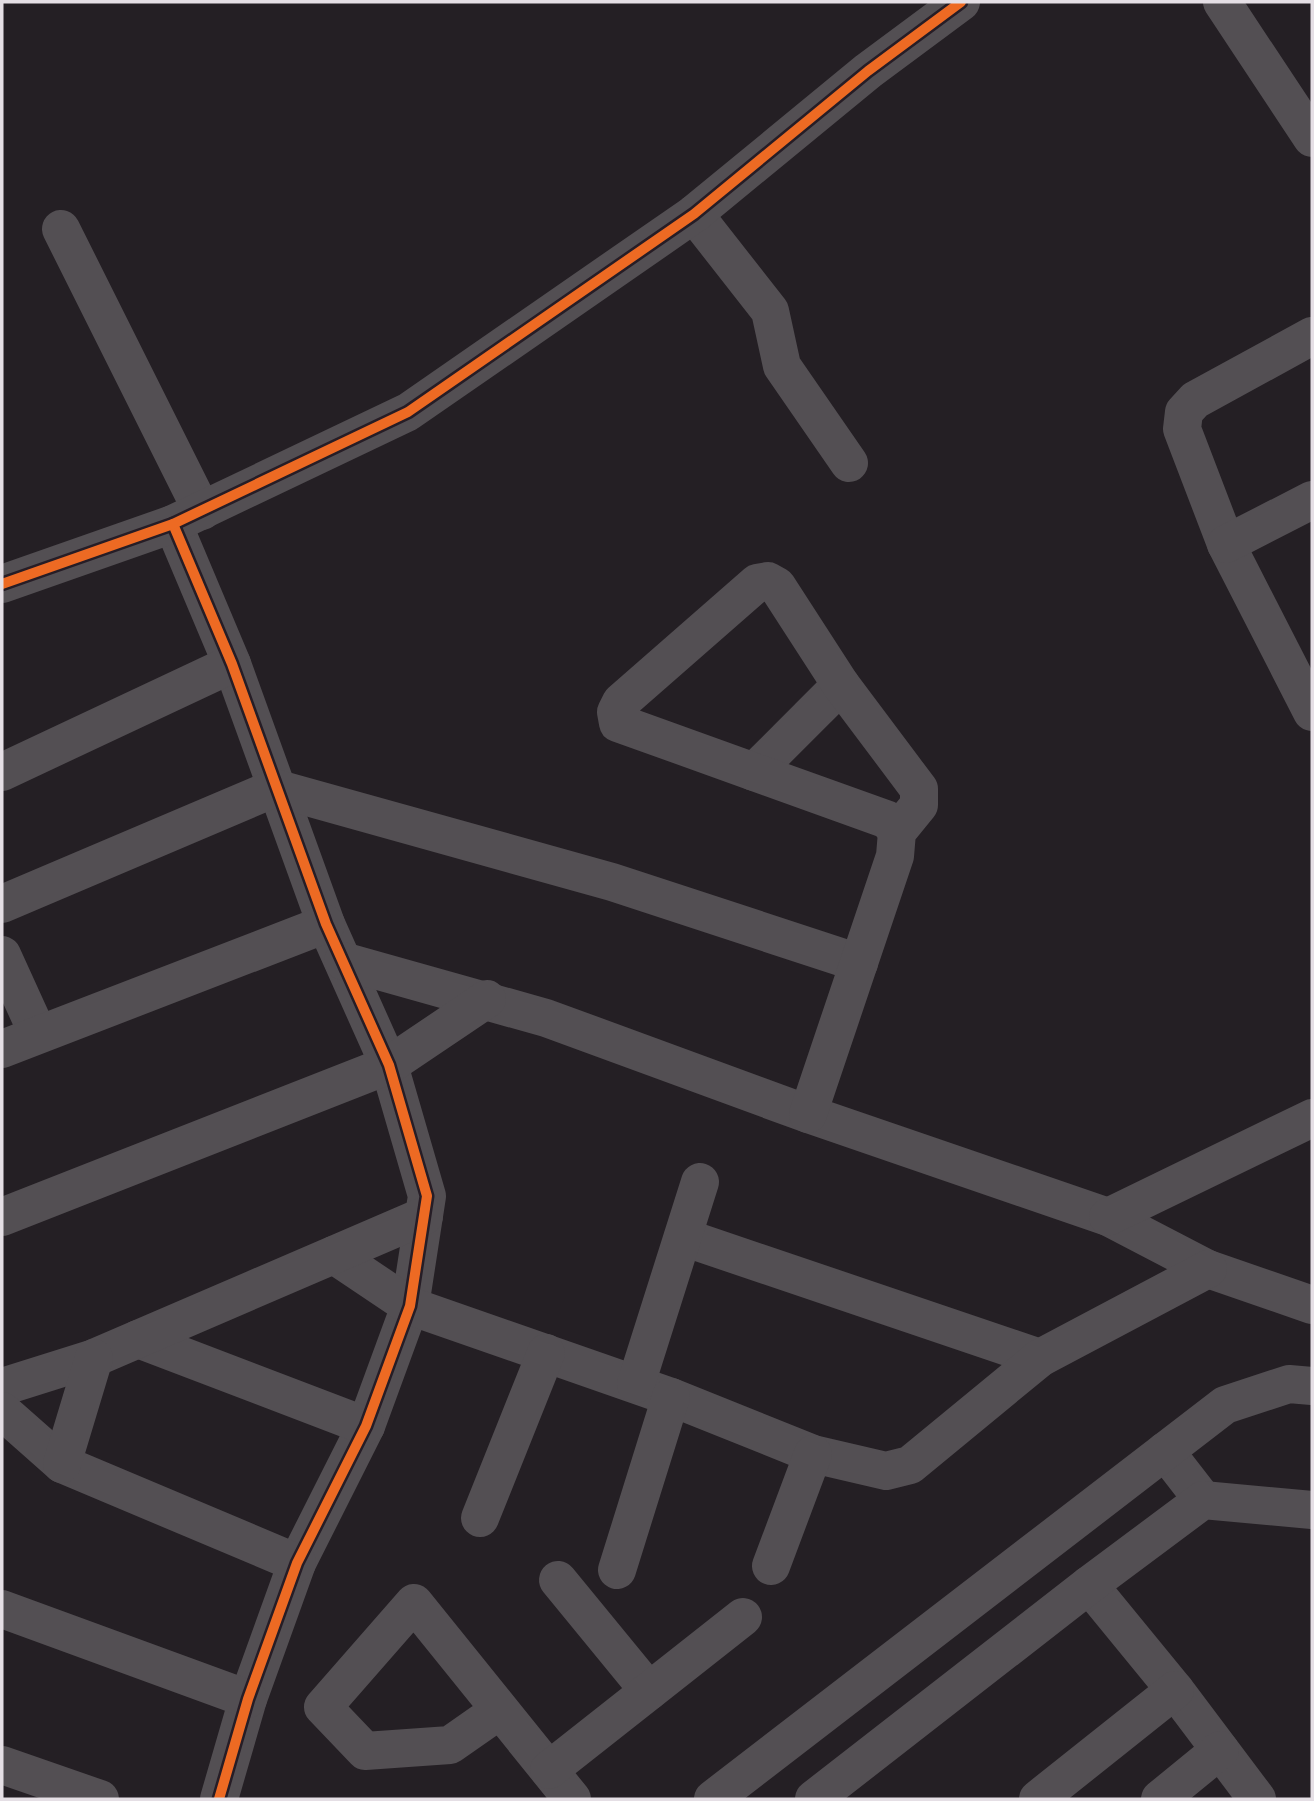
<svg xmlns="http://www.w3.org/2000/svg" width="1314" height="1801" font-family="Barlow,sans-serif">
<rect width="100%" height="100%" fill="#241f24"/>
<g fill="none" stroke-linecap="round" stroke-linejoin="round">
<g stroke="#534f53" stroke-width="38">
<path d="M1222 2 1312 138"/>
<path d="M694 214 770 311 782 366 849 463"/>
<path d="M61 229 202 511"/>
<path d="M1312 336 1195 400 1184 412 1182 429 1226 544 1312 712"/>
<path d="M173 524 232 664 326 924 389 1065 427 1196 410 1306 366 1426 297 1563 248 1699 219 1799"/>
<path d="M1226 544 1312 500"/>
<path d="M2 584 173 524 408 412 694 214 868 71 961 2"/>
<path d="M2 772 232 664"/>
<path d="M754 772 841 685"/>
<path d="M2 904 275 788 612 882 859 963"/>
<path d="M2 955 38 1034"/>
<path d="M343 961 546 1018 808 1114 1108 1217 1208 1269 1312 1305"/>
<path d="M2 1049 326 924"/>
<path d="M808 1114 895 856 897 832 888 820 618 723 616 712 621 702 757 583 768 581 777 586 841 685 919 789V805L897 832"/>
<path d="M2 1217 389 1065 487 999"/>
<path d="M1108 1217 1312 1118"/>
<path d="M683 1237 1040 1358"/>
<path d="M334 1255 410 1306 671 1397 813 1454 886 1471 910 1465 1040 1358 1208 1269"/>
<path d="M138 1339 366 1426"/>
<path d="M636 1384 700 1182"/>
<path d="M2 1387 94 1358 424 1216"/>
<path d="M2 1411 62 1464 297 1563"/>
<path d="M1165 1451 1203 1500"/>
<path d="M62 1464 94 1358"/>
<path d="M480 1518 546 1353"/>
<path d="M771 1566 813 1454"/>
<path d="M617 1570 671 1397"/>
<path d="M558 1580 649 1691"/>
<path d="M1089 1585 1175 1690 1257 1799"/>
<path d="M2 1609 248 1699"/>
<path d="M500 1710 450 1745 365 1751 323 1707 414 1603 572 1799"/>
<path d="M2 1765 100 1799"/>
<path d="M549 1770 743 1617"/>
<path d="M713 1799 1225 1405 1289 1384 1312 1386"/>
<path d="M814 1799 1089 1585 1203 1500 1312 1510"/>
<path d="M1038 1799 1175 1690"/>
<path d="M1160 1799 1220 1750"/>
</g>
<g stroke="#261d26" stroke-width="15">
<g id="cycleway">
<path d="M173 524 232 664 326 924 389 1065 427 1196 410 1306 366 1426 297 1563 248 1699 219 1799"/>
<path d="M2 584 173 524 408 412 694 214 868 71 961 2"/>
</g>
</g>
<use href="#cycleway" stroke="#ed6a23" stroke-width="10"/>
</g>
<rect width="1314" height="1801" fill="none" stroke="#e5dfe5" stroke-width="7"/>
</svg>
